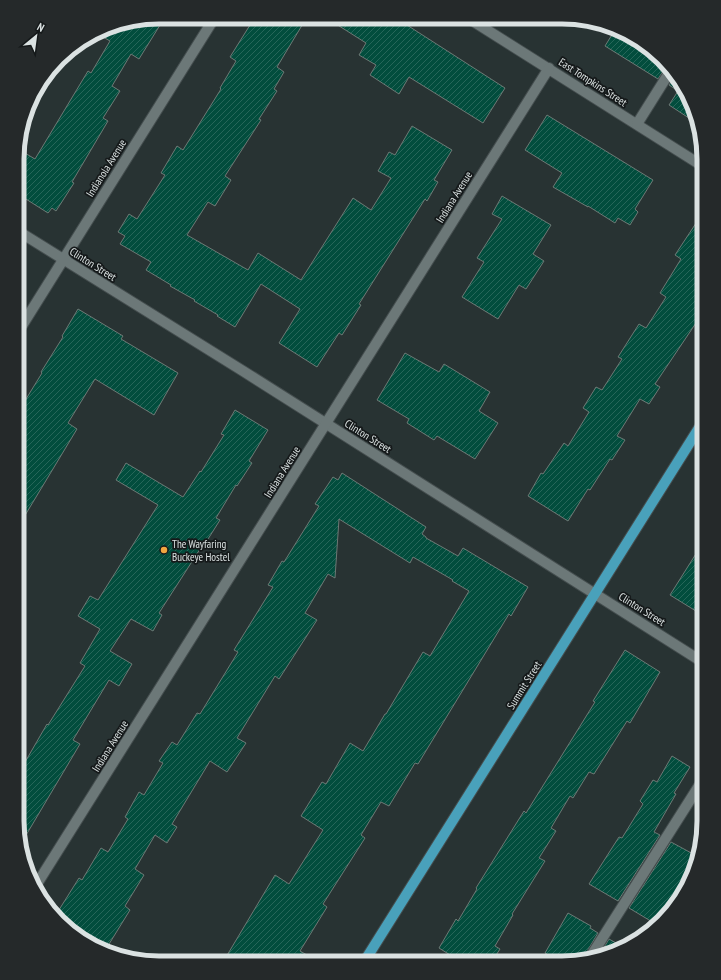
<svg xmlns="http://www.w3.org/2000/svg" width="721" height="980" font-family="'PT Sans Narrow',sans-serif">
<defs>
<pattern id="building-hatch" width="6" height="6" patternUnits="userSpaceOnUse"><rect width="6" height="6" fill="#024d3d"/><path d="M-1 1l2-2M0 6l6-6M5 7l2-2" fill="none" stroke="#266659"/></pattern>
</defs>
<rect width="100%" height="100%" fill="#283333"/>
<g fill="url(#building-hatch)" stroke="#6d7975">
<path d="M159 17H165L139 59 131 54 112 86 120 91 103 118 108 121 72 182 74 183 56 211 52 208 48 213 18 194V149L35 159 88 71 91 73 110 41 103 37 109 27 113 25Z"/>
<path d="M255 17H307L277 67 284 72 274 89 277 91 259 119 261 120 225 176 231 180 215 206 208 202 187 235 248 270 258 253 301 280 353 198 371 210 391 178 378 171 389 152 395 155 412 126 452 150 434 180 438 182 427 201 425 199 359 304 361 305 342 335 339 333 317 367 279 343 300 309 261 284 235 327 217 316 218 315 194 301 195 300 170 286 171 285 146 270 151 262 120 244 125 236 118 232 129 214 137 219 165 175 161 173 177 146 183 150 221 89 220 88 236 61 230 57Z"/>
<path d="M325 17 396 18 505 88 483 123 409 77 399 94 370 75 376 65 359 55 366 43Z"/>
<path d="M613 33H620L641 41 665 68 658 79 605 46Z"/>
<path d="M674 78 689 96 695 122 669 105 678 91 669 85Z"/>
<path d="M547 115 653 180 635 209 638 212 630 225 618 218 615 223 588 206V207L553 187 562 173 525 150Z"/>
<path d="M502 196 551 225 533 254 544 261 526 289 519 285 498 319 462 297 484 262 477 258 502 219 492 214Z"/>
<path d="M704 211V311L655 384 660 387 649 404 640 399 617 436 625 440 612 460 610 459 590 490 588 489 568 521 528 496 541 473 543 474 564 443 568 446 589 412 583 408 596 387 602 390 622 359 618 357 639 324 646 328 666 297 660 293 681 259 675 255Z"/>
<path d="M78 309 123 336 121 339 178 373 154 415 95 379 68 423 77 429 18 527V412L42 373 41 372 63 337 62 336Z"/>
<path d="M405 353 439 372 444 364 490 392 479 411 498 423 475 459 437 436 434 440 407 423 409 419 377 400Z"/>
<path d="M235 410 268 430 249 461 252 463 237 486 236 485 216 518 220 520 203 547 202 546 159 613 162 615 153 631 131 619 110 651 132 664 119 686 109 680 73 740 80 744 22 842 17 822V776L47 724 48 725 85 666 80 663 100 629 78 616 90 596 98 600 158 505 116 480 126 463 183 497 200 471 201 472 224 435 221 434Z"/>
<path d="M342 473 426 527 422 534 426 537V538L458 556 463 548 528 587 511 616 509 614 418 764 415 763 389 806 381 802 361 835 365 838 323 904 327 907 300 951 319 962H223L275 875 289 884 323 830 301 816 322 782 326 784 350 743 363 751 385 714H386L423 652 430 656 469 591 452 581 453 580 413 557 410 563 339 519 335 578 328 574 305 613 317 620 279 679 275 676 237 738 246 743 227 772 210 761 172 824 177 827 167 843 155 835 135 869 144 875 125 906 130 910 106 949 80 939 57 913 79 878 82 880 101 848 108 852 128 819 125 817 139 792 144 795 163 763 159 761 172 742 177 745 197 713 200 714 238 652 234 650 273 587 268 585 282 561 284 562 319 506 315 504 333 477 338 480Z"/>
<path d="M704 541V616L670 595Z"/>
<path d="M625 650 660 672 630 723 627 721 594 774 589 772 573 798 570 796 551 828 556 831 539 858 545 861 512 914 513 915 495 946 500 949 491 963H463L439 948 456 919 458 921 477 889 476 888 524 811 526 813 595 702 593 701Z"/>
<path d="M672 756 690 767 674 793 676 794 654 832 660 835 618 901 589 884 619 837 622 838 643 804 640 801 653 780 657 782Z"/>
<path d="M671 842 695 855 686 883 671 909 654 923 629 908Z"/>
<path d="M568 913 591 926 590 928 598 933 586 953 585 958 561 963 545 953Z"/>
<path d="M609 939 625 948 600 954Z"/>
</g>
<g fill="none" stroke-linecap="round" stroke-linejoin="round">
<g stroke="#454e4f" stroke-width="12">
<g id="minor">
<path d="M468 18 704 167"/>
<path d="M637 124 669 73"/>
<path d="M18 231 243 371 704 663"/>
<path d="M18 332 215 17"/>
<path d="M35 887 549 68"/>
<path d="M591 956 704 778"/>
</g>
</g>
<g stroke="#454e4f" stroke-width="12">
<path id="major" d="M364 962 704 420"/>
</g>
<use href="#minor" stroke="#6c7878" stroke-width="10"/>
<use href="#major" stroke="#49a1bb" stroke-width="10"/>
</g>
<circle fill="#f1a640" stroke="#15191a" stroke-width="1.5" cx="164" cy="550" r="4"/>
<g text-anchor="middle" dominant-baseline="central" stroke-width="3.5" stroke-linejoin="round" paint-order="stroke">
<g font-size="11" fill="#dbe2e2" stroke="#15191a">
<text transform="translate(593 82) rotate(33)">East Tompkins Street</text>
<text transform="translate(106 168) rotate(-58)">Indianola Avenue</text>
<text transform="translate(454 197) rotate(-58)">Indiana Avenue</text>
<text transform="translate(93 264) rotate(32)">Clinton Street</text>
<text transform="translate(368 436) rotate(32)">Clinton Street</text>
<text transform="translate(282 472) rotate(-58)">Indiana Avenue</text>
<text transform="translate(642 609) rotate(32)">Clinton Street</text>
<text transform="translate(524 685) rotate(-58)">Summit Street</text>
<text transform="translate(110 746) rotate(-58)">Indiana Avenue</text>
</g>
<g font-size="11" fill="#dbe2e2" stroke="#15191a" text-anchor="start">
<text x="172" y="544">The Wayfaring<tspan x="172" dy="13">Buckeye Hostel</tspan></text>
</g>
</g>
<path d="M0 0H721V980H0ZM159 24H562A135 135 0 0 1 697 159V821A135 135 0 0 1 562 956H159A135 135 0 0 1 24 821V159A135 135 0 0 1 159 24Z" fill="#25292a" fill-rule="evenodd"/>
<path fill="none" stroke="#dbe2e2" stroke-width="5" d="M159 24H562A135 135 0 0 1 697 159V821A135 135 0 0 1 562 956H159A135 135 0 0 1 24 821V159A135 135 0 0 1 159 24Z"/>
<g transform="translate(36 36) rotate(29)" stroke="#15191a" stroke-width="3" paint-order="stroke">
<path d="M0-3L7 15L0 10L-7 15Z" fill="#dbe2e2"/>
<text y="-6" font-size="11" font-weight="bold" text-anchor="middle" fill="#dbe2e2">N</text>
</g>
</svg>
